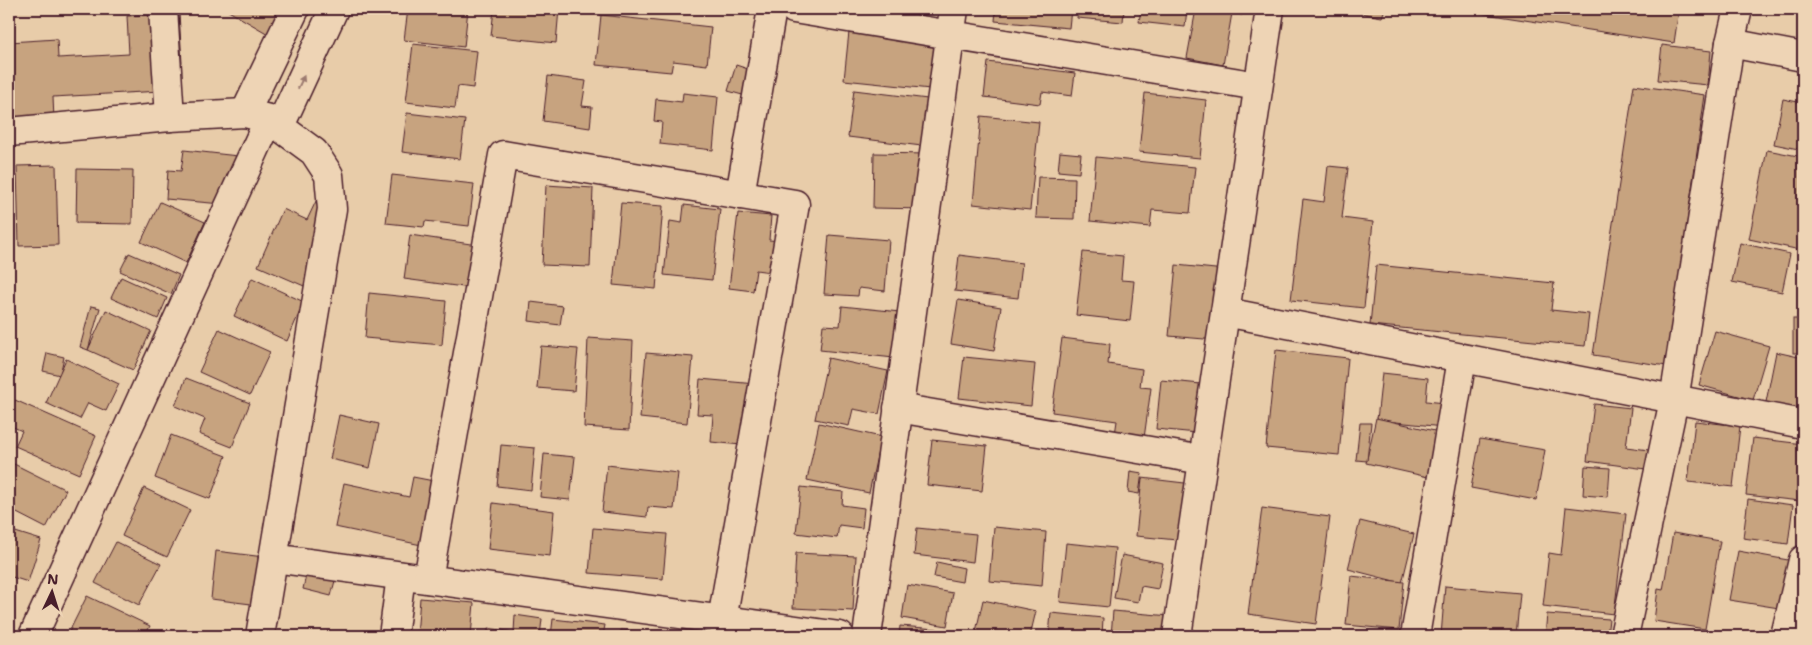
<svg xmlns="http://www.w3.org/2000/svg" width="1812" height="645" font-family="'Shantell Sans',sans-serif">
<rect width="100%" height="100%" fill="#e8cca9"/>
<filter id="ink" filterUnits="userSpaceOnUse"><feTurbulence type="fractalNoise" baseFrequency=".02" numOctaves="2"/><feDisplacementMap in="SourceGraphic" scale="10" xChannelSelector="R" yChannelSelector="G"/><feConvolveMatrix kernelMatrix="1 2 1 2 8 2 1 2 1" color-interpolation-filters="sRGB"/></filter>
<g filter="url(#ink)">
<g fill="#c7a37f" stroke="#4a1f2b">
<path d="M225 9H286L270 35Z"/>
<path d="M408 9H468L464 47 404 40Z"/>
<path d="M494 9H559L556 43 491 36Z"/>
<path d="M907 9H959V13Z"/>
<path d="M996 9H1071L1069 28 995 21Z"/>
<path d="M1078 9H1124L1123 22 1077 18Z"/>
<path d="M1141 9H1187L1185 27 1139 22Z"/>
<path d="M1196 9H1243L1242 15 1232 13 1223 65 1187 58Z"/>
<path d="M1353 9H1385L1382 17 1365 14Z"/>
<path d="M1453 9H1679L1674 43Z"/>
<path d="M179 13 182 63 160 64 161 91 53 97 54 120 9 122V42L57 39 58 58 129 54 127 16Z"/>
<path d="M601 15 711 27 707 65 673 61 671 72 596 65Z"/>
<path d="M849 32 945 43 940 90 844 80Z"/>
<path d="M413 44 477 51 473 88 458 86 455 108 406 102Z"/>
<path d="M1662 45 1711 51 1708 85 1658 80Z"/>
<path d="M988 62 1075 73 1072 96 1042 92 1040 104 984 97Z"/>
<path d="M736 65 754 71 746 96 728 91Z"/>
<path d="M548 76 586 81 582 106 592 107 590 128 543 121Z"/>
<path d="M1634 85 1705 95 1667 366 1593 355Z"/>
<path d="M854 90 936 100 930 147 848 137Z"/>
<path d="M683 93 718 97 713 150 660 144 662 122 654 121 656 99 682 102Z"/>
<path d="M1145 93 1206 100 1200 158 1139 152Z"/>
<path d="M1783 99 1803 103V150L1774 144Z"/>
<path d="M407 113 465 120 460 159 402 152Z"/>
<path d="M981 116 1039 122 1030 210 973 204Z"/>
<path d="M184 150 238 156 233 205 166 199 168 170 181 171Z"/>
<path d="M1767 150 1803 157V235L1800 250 1749 239Z"/>
<path d="M1060 152 1081 154 1079 173 1058 171Z"/>
<path d="M874 153 926 154 925 209 873 208Z"/>
<path d="M1096 157 1195 167 1190 213 1152 210 1150 227 1090 221Z"/>
<path d="M56 165 58 245 19 246 17 166Z"/>
<path d="M1328 166 1348 168 1342 218 1373 222 1364 308 1291 300 1303 199 1324 202Z"/>
<path d="M77 169 133 170 132 224 76 223Z"/>
<path d="M392 175 474 184 469 226 425 221 424 227 386 223Z"/>
<path d="M1038 177 1075 178 1074 219 1036 218Z"/>
<path d="M9 181H11L9 225Z"/>
<path d="M546 185 593 188 590 267 542 265Z"/>
<path d="M317 199 345 212 311 289 258 266 283 209 307 220Z"/>
<path d="M160 202 205 222 186 263 141 242Z"/>
<path d="M621 203 663 206 656 289 613 285Z"/>
<path d="M684 205 720 209 712 280 664 275 670 221 682 223Z"/>
<path d="M738 213 771 216 769 240 782 241 778 273 756 270 753 291 729 288Z"/>
<path d="M410 235 484 246 478 289 404 279Z"/>
<path d="M829 235 889 240 885 291 859 288 858 296 824 294Z"/>
<path d="M1740 243 1790 254 1782 292 1732 282Z"/>
<path d="M1083 252 1123 256 1121 280 1134 281 1130 321 1076 315Z"/>
<path d="M129 253 179 275 171 294 120 271Z"/>
<path d="M959 255 1022 263 1018 298 955 291Z"/>
<path d="M1803 264V312H1799Z"/>
<path d="M1176 265 1235 271 1228 341 1169 336Z"/>
<path d="M1376 265 1554 283 1551 310 1589 314 1585 346 1370 325Z"/>
<path d="M121 277 167 298 158 319 111 298Z"/>
<path d="M252 278 304 302 287 341 234 316Z"/>
<path d="M369 293 446 301 442 345 365 338Z"/>
<path d="M958 300 1001 307 994 351 951 344Z"/>
<path d="M531 302 563 306 560 325 529 321Z"/>
<path d="M91 306 100 308 88 350 80 347Z"/>
<path d="M842 306 900 312 894 358 820 350 823 325 840 326Z"/>
<path d="M106 310 151 331 133 370 88 350Z"/>
<rect x="1793" y="319" width="10" height="34"/>
<path d="M219 329 270 352 250 395 199 372Z"/>
<path d="M1715 331 1769 346 1753 400 1699 385Z"/>
<path d="M588 338 633 341 629 430 584 427Z"/>
<path d="M1062 338 1110 344 1108 364 1142 369 1140 387 1151 388 1144 438 1115 434 1117 421 1052 412Z"/>
<path d="M541 346 578 349 574 391 537 388Z"/>
<path d="M1276 350 1348 358 1339 455 1266 448Z"/>
<path d="M1776 352 1803 358V390L1798 414 1765 407Z"/>
<path d="M47 353 64 357 60 375 43 371Z"/>
<path d="M646 353 693 357 687 423 640 418Z"/>
<path d="M964 357 1035 364 1031 406 959 398Z"/>
<path d="M828 358 888 371 879 414 853 409 849 426 815 419Z"/>
<path d="M66 359 119 384 106 411 88 403 80 419 46 403Z"/>
<path d="M1382 373 1428 378 1426 401 1445 403 1443 427 1377 420Z"/>
<path d="M186 378 250 403 232 447 199 434 205 419 175 406Z"/>
<path d="M700 379 767 385 761 447 711 442 713 415 697 414Z"/>
<path d="M1161 380 1211 385 1207 434 1156 429Z"/>
<path d="M15 400 96 436 79 474 15 446 22 431 9 425V415Z"/>
<path d="M1594 404 1631 408 1626 447 1649 450 1646 469 1587 461Z"/>
<path d="M339 415 379 424 370 468 330 459Z"/>
<path d="M1376 418 1439 432 1428 477 1366 463Z"/>
<path d="M1695 421 1740 426 1733 487 1688 482Z"/>
<path d="M819 423 881 437 869 493 807 480Z"/>
<path d="M1360 423H1371L1367 461 1356 460Z"/>
<path d="M171 435 226 456 210 499 155 478Z"/>
<path d="M1753 438 1803 444V474L1800 501 1746 495Z"/>
<path d="M1480 439 1545 450 1536 500 1471 488Z"/>
<path d="M932 440 987 446 982 491 927 485Z"/>
<path d="M501 445 535 448 531 490 497 486Z"/>
<path d="M544 454 575 457 570 500 540 497Z"/>
<path d="M10 462 66 490 46 528 9 509Z"/>
<path d="M607 465 678 473 674 509 648 507 647 517 602 512Z"/>
<path d="M1585 466 1610 468 1608 497 1583 495Z"/>
<path d="M1130 471 1142 473 1139 494 1128 492Z"/>
<path d="M413 477 444 483 431 547 335 527 344 483 409 497Z"/>
<path d="M1142 478 1193 484 1187 541 1136 536Z"/>
<path d="M801 487 843 492 842 505 864 508 862 528 839 525 837 538 796 533Z"/>
<path d="M144 488 190 510 167 557 122 536Z"/>
<path d="M1748 499 1793 505 1788 544 1743 538Z"/>
<path d="M493 503 554 511 550 556 488 549Z"/>
<path d="M1566 507 1626 514 1614 614 1543 606 1549 553 1561 555Z"/>
<path d="M1262 508 1330 517 1316 624 1248 614Z"/>
<path d="M1360 521 1414 534 1402 583 1348 569Z"/>
<path d="M994 527 1046 532 1042 586 989 581Z"/>
<path d="M593 528 667 534 663 579 589 573Z"/>
<path d="M917 528 976 534 973 562 914 555Z"/>
<path d="M9 530 41 540 28 582 9 576Z"/>
<path d="M1673 533 1720 541 1705 629 1654 621 1658 589 1663 590Z"/>
<path d="M116 542 161 564 139 605 95 583Z"/>
<path d="M1066 543 1115 548 1109 607 1060 602Z"/>
<path d="M216 551 264 557 259 605 211 599Z"/>
<path d="M1738 551 1788 560 1779 608 1729 600Z"/>
<path d="M796 553 856 556 853 611 793 608Z"/>
<path d="M1122 555 1163 563 1158 589 1141 586 1138 602 1114 598Z"/>
<path d="M937 562 964 568 962 582 934 577Z"/>
<path d="M308 566 337 573 331 596 303 589Z"/>
<path d="M1351 576 1404 582 1399 630 1346 625Z"/>
<path d="M907 585 953 593 947 626 902 618Z"/>
<path d="M1445 586 1520 593 1516 636H1441Z"/>
<path d="M87 596 150 626 145 636H67Z"/>
<path d="M420 598 474 603 471 636H417Z"/>
<path d="M983 600 1036 611 1030 636H975Z"/>
<path d="M1113 611 1170 616 1168 636H1111Z"/>
<path d="M1051 613 1103 618 1102 636H1049Z"/>
<path d="M1547 614 1609 619 1607 636H1545Z"/>
<path d="M515 615 542 619 540 636H488V628L514 632Z"/>
<path d="M553 619 605 625 603 636H551Z"/>
<path d="M900 626 937 629 936 636H899Z"/>
<path d="M621 630 672 635V636H620Z"/>
</g>
<g fill="none" stroke-linecap="round" stroke-linejoin="round">
<g stroke="#4a1f2b" stroke-width="31">
<g id="minor">
<path d="M163 9 170 117"/>
<path d="M794 9 1258 86"/>
<path d="M1730 43 1803 57"/>
<path d="M245 113 295 9"/>
<path d="M280 126 334 9"/>
<path d="M9 132 170 117 245 113 269 119 314 152 329 175 332 209 260 636"/>
<path d="M740 195 772 9"/>
<path d="M1225 312 1803 424"/>
<path d="M898 408 1203 460"/>
<path d="M273 558 840 636"/>
<path d="M428 579 503 155 795 204 722 620"/>
<path d="M33 636 269 119"/>
<path d="M393 636 401 576"/>
<path d="M867 636 954 9"/>
<path d="M1177 636 1270 9"/>
<path d="M1415 636 1462 359"/>
<path d="M1624 636 1674 400 1730 43 1738 9"/>
<path d="M1785 636 1803 560"/>
</g>
</g>
<use href="#minor" stroke="#eed4b5" stroke-width="28"/>
</g>
<defs><path id="oneway-solid" d="M-6-.8H1V-3.2L6.5 0L1 3.2V.8H-6Z" transform="scale(1.25)"/></defs>
<use fill="#9c7a70" href="#oneway-solid" transform="translate(301 82) rotate(-65)"/>
</g>
<rect width="1812" height="645" fill="none" stroke="#eed4b5" stroke-width="30"/>
<rect x="15" y="15" width="1782" height="615" fill="none" stroke="#4a1f2b" stroke-width="2" filter="url(#ink)"/>
<g transform="translate(52 592) rotate(4)" stroke="#eed4b5" stroke-width="4" paint-order="stroke">
<path d="M0-4L9 19L0 12L-9 19Z" fill="#4a1f2b"/>
<text y="-8" font-size="14" font-weight="bold" text-anchor="middle" fill="#4a1f2b">N</text>
</g>
</svg>
